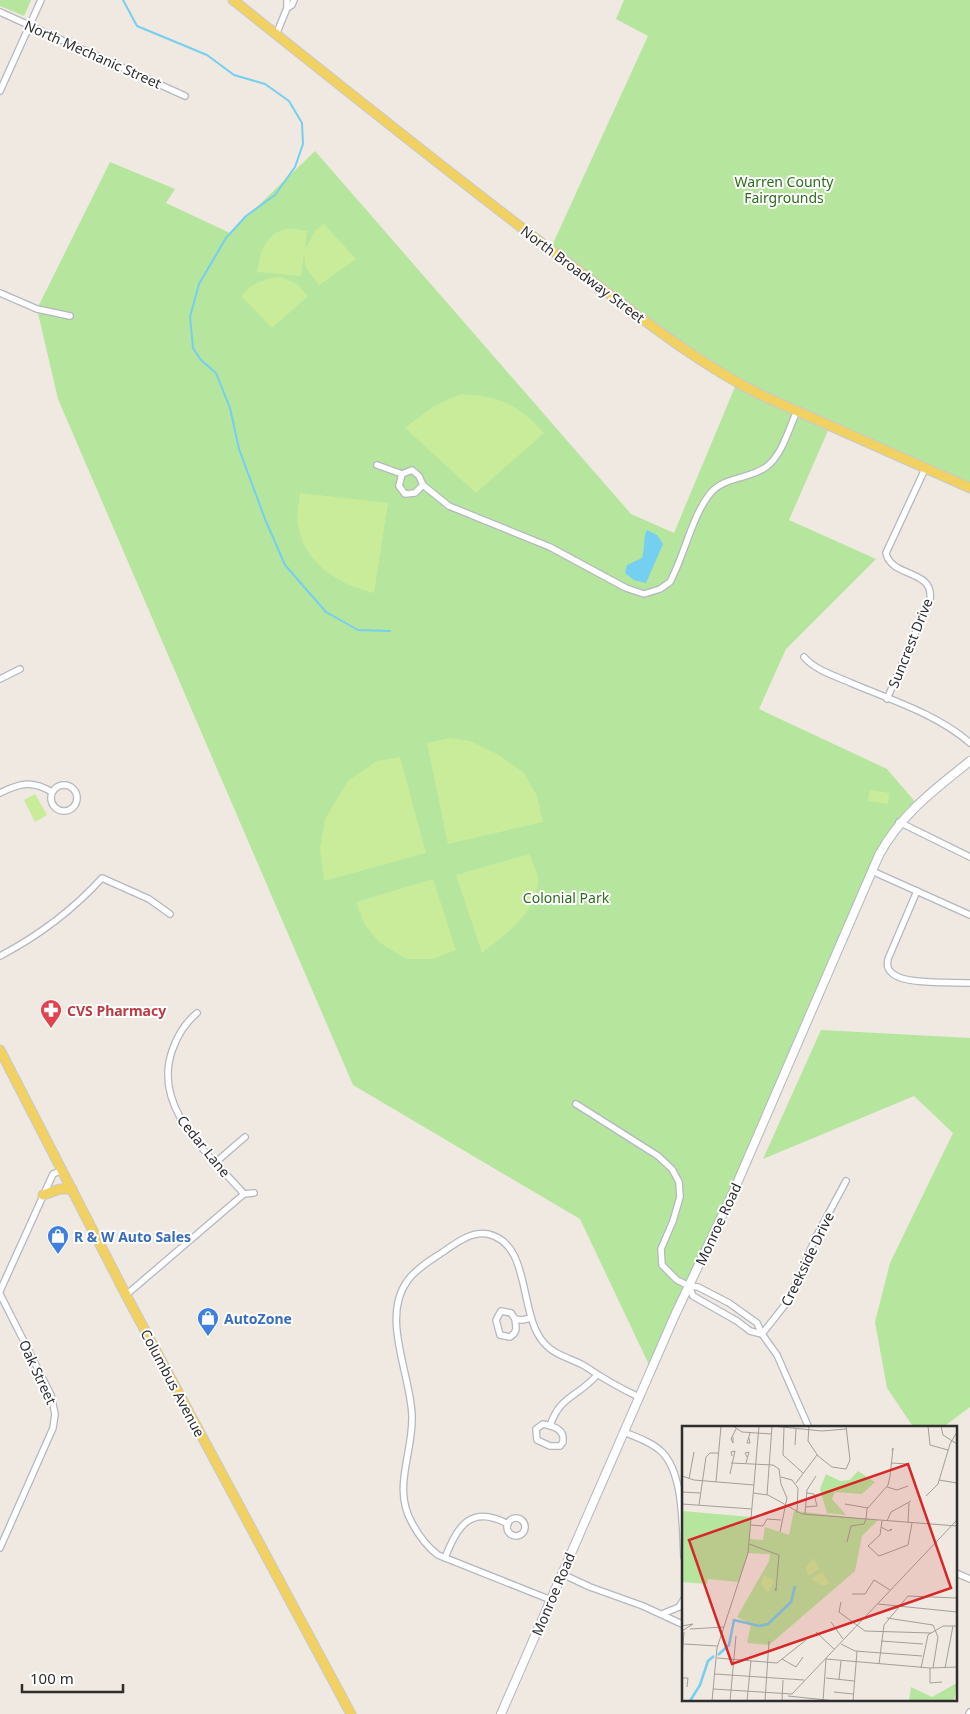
<svg xmlns="http://www.w3.org/2000/svg" width="970" height="1714" font-family="'Noto Sans',sans-serif">
<rect width="100%" height="100%" fill="#efe9e1"/>
<g fill="#b6e59e">
<path d="M0 0H31L24 16 0 6Z"/>
<path d="M624 0H970V488L830 426 789 520 876 559 786 649 759 709 887 769 917 804 888 837 651 1369 580 1219 353 1085 58 399 37 309 110 162 175 189 166 203 230 233 315 151 631 514 674 533 737 382 550 250 648 36 616 19Z"/>
<path d="M821 1030 970 1038V1407L942 1428H914L887 1388 875 1322 890 1263 953 1133 914 1096 763 1159Z"/>
</g>
<g fill="#c9ec9a">
<path d="M324 224 356 259 319 285 306 268 304 254 301 276 257 272C259 255 266 232 287 229 293 228 300 230 307 231L305 249 315 231Z"/>
<path d="M281 277 297 284 308 296 272 328 241 296C253 283 263 279 281 277Z"/>
<path d="M461 394C500 396 518 404 544 433L476 493 405 428 434 406Z"/>
<path d="M300 493 388 503 374 593C338 584 303 563 298 524 296 515 299 503 300 493Z"/>
<path d="M449 738 470 741 499 755 524 773 537 796 543 822 448 844 427 743Z"/>
<path d="M400 757 426 853 324 881 320 849 325 819 348 781 377 761Z"/>
<path d="M870 790 889 793 888 804 868 801Z"/>
<path d="M35 794 47 815 35 822 24 800Z"/>
<path d="M529 854C532 861 538 873 538 880 536 914 506 934 482 953L456 875Z"/>
<path d="M433 879 456 950 433 959H407L380 943 365 925 356 902Z"/>
</g>
<path fill="#75cff0" d="M647 530 657 535 663 544 646 583 634 580 625 573 627 565 642 558C645 549 643 537 647 530Z"/>
<g fill="none" stroke-linecap="round" stroke-linejoin="round">
<path stroke="#75cff0" stroke-width="2" d="M123 0 137 26 207 55 234 75 265 84 289 101 302 123 303 144 295 167 275 195 246 216 226 238 199 284 190 317 193 348 201 360 216 373 230 408 239 449 265 519 285 565 326 612 358 630 390 631"/>
<g stroke="#b4b7c1" stroke-width="8">
<g id="street">
<path d="M287 8 292 5 294 0"/>
<path d="M0 12 185 96"/>
<path d="M276 35 287 8V0"/>
<path d="M0 91 41 0"/>
<path d="M0 293 37 309 70 316"/>
<path d="M377 465 402 474"/>
<path d="M423 485 415 493 405 494 399 486 402 474 412 470 419 476 423 485 449 506 550 547 626 588 644 594 660 589 670 582C684 556 692 517 709 495 723 476 748 480 766 467 782 456 789 428 797 411"/>
<path d="M804 657C815 670 835 676 851 683 891 700 937 714 970 743"/>
<path d="M0 679 20 669"/>
<path d="M887 699 930 599C934 569 891 578 886 553L925 469"/>
<circle cx="64" cy="798" r="13"/>
<path d="M0 793C20 783 32 780 52 792"/>
<path d="M899 822 970 857"/>
<path d="M872 871 970 915"/>
<path d="M917 891 888 959C887 965 887 969 892 973 904 985 952 982 970 983"/>
<path d="M0 956C40 935 72 911 102 878L149 899 170 914"/>
<path d="M197 1013C185 1023 177 1036 172 1051 152 1109 210 1155 244 1194"/>
<path d="M576 1104 658 1156 672 1169 679 1182 680 1197 673 1221 661 1249 662 1265 677 1280 689 1286 698 1287 729 1303 757 1323 762 1334 777 1355 809 1428"/>
<path d="M216 1162 245 1137"/>
<path d="M689 1286 693 1296 737 1321 750 1331 762 1334"/>
<path d="M0 1291 53 1174 62 1170"/>
<path d="M0 1294 51 1395 55 1414 53 1428 0 1548"/>
<path d="M126 1295 244 1194 254 1193"/>
<path d="M515 1319C516 1327 518 1332 510 1337L500 1335 496 1320 501 1311 511 1313 515 1319 522 1320 531 1318"/>
<path d="M762 1334 788 1301 816 1237 846 1181"/>
<path d="M543 1424C553 1426 565 1429 563 1442L560 1446H550L537 1440 536 1429Z"/>
<path d="M550 1426C560 1395 578 1397 597 1375"/>
<path d="M624 1432C636 1437 652 1442 662 1452 684 1475 682 1526 684 1557"/>
<circle cx="516" cy="1527" r="9"/>
<path d="M445 1558C457 1526 471 1504 508 1524"/>
<path d="M956 1573 970 1579"/>
<path d="M562 1574 590 1587 643 1606 684 1625"/>
<path d="M551 1600 438 1555C426 1546 419 1536 412 1523 392 1487 413 1455 412 1416 411 1375 380 1317 408 1280 417 1268 431 1260 443 1252 456 1243 471 1231 488 1234 532 1244 518 1314 544 1343 554 1355 570 1358 583 1365 601 1377 619 1388 639 1397"/>
<path d="M662 1614 679 1607 684 1599"/>
<path d="M969 1714 970 1712"/>
</g>
</g>
<g stroke="#b4b7c1" stroke-width="10">
<path id="secondary" d="M501 1714 675 1315 732 1195 879 855C902 813 934 790 970 761"/>
</g>
<g stroke="#c9c9c9" stroke-width="11">
<g id="primary">
<path d="M233 0C345 89 456 179 571 265 632 311 693 361 761 395L970 488"/>
<path d="M0 1050 126 1295 351 1714"/>
<path d="M43 1195 60 1189H72"/>
</g>
</g>
<use href="#street" stroke="#fff" stroke-width="5.5"/>
<use href="#secondary" stroke="#fff" stroke-width="8"/>
<use href="#primary" stroke="#f2d163" stroke-width="9"/>
</g>
<defs>
<g id="pharmacy-pin" transform="scale(1.125)"><path d="M0 17L-7.5 6A9.5 9.5 0 1 1 7.5 6Z" fill="#e0444e" stroke="#fff"/><path d="M-2-6h4v4h4v4h-4v4h-4v-4h-4v-4h4Z" fill="#fff"/></g>
<g id="shop-pin" transform="scale(1.125)"><path d="M0 17L-7.5 6A9.5 9.5 0 1 1 7.5 6Z" fill="#3f7fe0" stroke="#fff"/><path d="M-5-2.5h2.3a2.7 3.5 0 0 1 5.4 0H5L5.5 6h-11ZM-1.5-2.5h3a1.5 2.3 0 0 0-3 0Z" fill="#fff"/></g>
</defs>
<g fill-rule="evenodd">
<use href="#pharmacy-pin" x="51" y="1010"/>
<use href="#shop-pin" x="58" y="1236"/>
<use href="#shop-pin" x="208" y="1318"/>
</g>
<g text-anchor="middle" dominant-baseline="central" stroke-width="4" stroke-linejoin="round" paint-order="stroke">
<g font-size="14" fill="#2e2e2e" stroke="#fff">
<text transform="translate(93 54) rotate(24)">North Mechanic Street</text>
<text transform="translate(583 274) rotate(37)">North Broadway Street</text>
<text transform="translate(910 643) rotate(-68)">Suncrest Drive</text>
<text transform="translate(204 1146) rotate(51)">Cedar Lane</text>
<text transform="translate(718 1224) rotate(-65)">Monroe Road</text>
<text transform="translate(807 1259) rotate(-64)">Creekside Drive</text>
<text transform="translate(38 1372) rotate(65)">Oak Street</text>
<text transform="translate(173 1383) rotate(62)">Columbus Avenue</text>
<text transform="translate(553 1594) rotate(-67)">Monroe Road</text>
</g>
<g font-size="14" fill="#2c6e1b" stroke="#fff">
<text x="784" y="181">Warren County<tspan x="784" dy="16">Fairgrounds</tspan></text>
<text x="566" y="897">Colonial Park</text>
</g>
<g font-size="14" font-weight="bold" fill="#be3a42" stroke="#fff" text-anchor="start">
<text x="67" y="1010">CVS Pharmacy</text>
</g>
<g font-size="14" font-weight="bold" fill="#366cbe" stroke="#fff" text-anchor="start">
<text x="74" y="1236">R &amp; W Auto Sales</text>
<text x="224" y="1318">AutoZone</text>
</g>
</g>
<g transform="translate(682 1426)">
<rect width="275" height="275" fill="#efe9e1"/>
<path d="M176 45 193 56 180 68 153 66 150 73 164 89 145 87 138 63 144 48 158 55 168 54ZM0 85 69 91 68 113 81 114 83 101 107 109 112 85 196 94 180 110 173 145 87 219 65 217 69 198 55 191 87 135 88 128 66 127 57 156 26 153 25 158 0 156ZM275 257 272 275H227L229 261 250 271Z" fill="#b6e59e"/>
<path d="M131 132 138 143 126 150 124 141ZM140 146 148 158 140 160 129 153ZM81 149 92 155 86 167 79 158Z" fill="#c9ec9a"/>
<path fill="none" stroke="#75cff0" stroke-width="2.5" d="M36 229 47 219 52 194 77 200 86 198 109 176 113 160M8 275 18 259 26 235 32 230"/>
<path fill="none" stroke="#a29e99" stroke-width="1" d="M51 0 60 6 90 8M90 0 140 5 164 3M127 0 126 15 136 30 150 41 164 43 168 34 164 0M246 0 248 19 266 24M259 0 261 9 275 18M102 1 101 29 121 47M51 11V17L49 13 54 3M67 12 68 17H65L68 7M113 19 114 3M49 37 91 39 97 43 99 58 105 72 98 106M64 37 67 26 63 27 65 31M209 37 227 38M48 48 53 25 49 26 50 30M0 50 12 54 72 59M99 51 110 54 116 62 115 87M7 53 12 26M257 54 275 57M34 56 39 0M114 57 135 29M205 61 215 64 226 60M0 66 18 67M71 67 86 69 120 88 275 100M85 69 90 0M244 70 256 58 268 18 275 6M0 78 70 83M163 78 186 82M17 79 24 31 28 27H36M123 81 135 80 132 68 125 67M123 88 125 64 134 50M184 93 185 83 206 59 208 50 211 23V22L210 25M200 95 198 109 186 120 197 130 226 119 230 97M205 95 209 86 229 75M226 97 227 77M69 99 81 100 85 93 99 94M199 101 206 105 210 103 208 105M165 116 169 100 182 98 184 93M67 118 97 129 94 165 93 162M192 154 208 164M170 168H183L192 154M159 176 157 186 183 205 249 207M196 178 275 186M205 192 251 199 256 211 251 242M149 196 161 213M0 200 11 198 0 205M8 203 42 201M134 206 152 223M199 215 241 218M2 218 35 220M159 218 173 225 240 230M35 232 95 237 124 214M0 233 2 206M100 233 114 241 121 231M197 238 202 199 226 170 275 172M239 242 246 209 261 200H275M248 242V257L260 256M263 242 271 200M33 248 122 254M0 252H6L5 261M144 252 172 255M157 253 159 235M31 263 110 268 275 94M152 266 171 268M106 270 154 275M30 275 35 222 66 127 77 0M48 275 54 210M65 275 69 235M83 275 87 215M100 275 101 254M141 275 144 233 248 242 275 241M171 275 175 225"/>
<path fill="#d62828" fill-opacity="0.15" stroke="#d62828" stroke-width="2.5" d="M226 38 269 162 50 238 7 114Z"/>
<rect width="275" height="275" fill="none" stroke="#2e2e2e" stroke-width="2.5"/>
</g>
<path d="M22 1684v8h101v-8" fill="none" stroke="#2e2e2e" stroke-width="2.5"/>
<text x="30" y="1684" font-size="15" fill="#2e2e2e" stroke="#ffffff" stroke-width="4" paint-order="stroke">100 m</text>
</svg>
